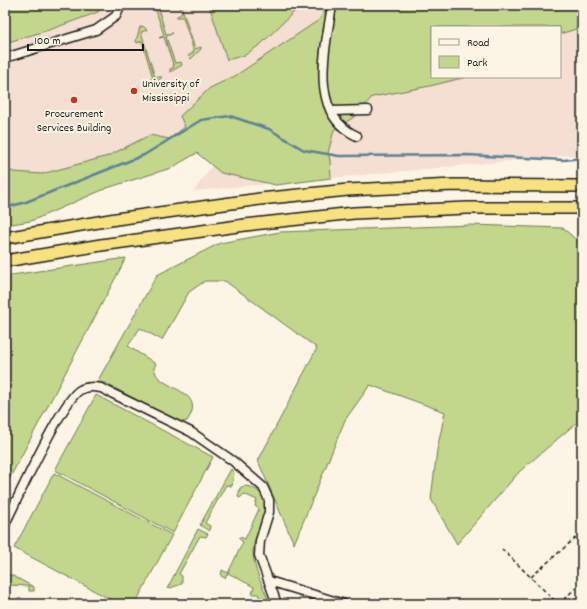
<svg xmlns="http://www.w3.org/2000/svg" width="587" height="609" font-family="Dekko,sans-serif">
<rect width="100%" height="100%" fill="#fcf5e5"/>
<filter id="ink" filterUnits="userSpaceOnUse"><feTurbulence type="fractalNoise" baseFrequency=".025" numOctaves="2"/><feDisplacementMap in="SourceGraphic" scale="8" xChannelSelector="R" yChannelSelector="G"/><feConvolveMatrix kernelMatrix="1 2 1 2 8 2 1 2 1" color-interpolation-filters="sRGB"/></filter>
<g filter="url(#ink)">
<path fill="#f5ded2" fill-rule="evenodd" d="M5 5H582V154L194 191 240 126 5 203ZM432 27H560V77H432Z"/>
<g fill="#c2d78c" stroke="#6f7a54">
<path d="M5 5H102L98 12 52 29 5 43Z"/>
<path d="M149 5H157L166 34 173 33 166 37 175 63 181 62 182 65 170 72V69L174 67 164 37 159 38 164 35 154 5Z"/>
<path d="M179 5H181L195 49 201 47V49L191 59 188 56 194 52 183 17H176L182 13Z"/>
<path d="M209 5H301L261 44 245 55 227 60Z"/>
<path d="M329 5H362L364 7 369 5H582V27L560 34V27H432V77H466L430 86 372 97 357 115 334 130 328 153 330 160 331 178 276 185 221 173 197 153 171 168 107 188 31 221 5 225V167L13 172 42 174 108 156 150 135 169 139 185 127 180 116 210 88 235 76 319 20Z"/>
<path d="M143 26 147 30 141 32 155 77H162L152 87 149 86 148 82 153 78 142 41 137 43 136 41 140 27Z"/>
<path d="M471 225 563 228 582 245V331L580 337 582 341V418L519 472 457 544 431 499 437 450 445 412 370 385 345 420 294 544 258 461 317 348 225 281H205L189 292 162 340 140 328 128 346 156 364 154 368C155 371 156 375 158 377 171 390 206 394 187 421L180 423 105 383 97 382 157 275 220 243 280 232Z"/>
<path d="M126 258 5 487V276Z"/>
<path d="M96 395 213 457 173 533 55 470Z"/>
<path d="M231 469 234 473 232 486 226 485 205 523 210 526 209 531 200 525Z"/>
<path d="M54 473 172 535 135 604H119L14 548Z"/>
<path d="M244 486C250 486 253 488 258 491 278 508 253 532 253 551 253 569 264 588 270 604H263L258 594H252L254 587 228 573 225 578 221 576 222 570 228 573 243 542 238 538 240 537 245 539 259 509 255 506 257 500 244 494 240 498 238 497 240 488Z"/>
<path d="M198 529 208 534 206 537 200 536 179 574 182 576V584L167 589Z"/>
<path d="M9 575H11L34 587V591H29V586L8 585 5 591V583Z"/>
</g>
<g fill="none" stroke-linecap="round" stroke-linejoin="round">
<path stroke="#5d8096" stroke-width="2.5" d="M5 208 26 202 144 155 201 120 230 116 269 129 304 150 339 156 467 155 564 160 582 158"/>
<g stroke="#1c1c1c" stroke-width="11">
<g id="minor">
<path d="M332 5C326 47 307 114 357 136"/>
<path d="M5 58 96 30 116 16 121 5"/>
<path d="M331 111 368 110"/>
<path d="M5 524C17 500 62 400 80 390 87 386 94 387 101 388L191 432 233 461 263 487 269 500V512L260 541 259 555 277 604"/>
<path d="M269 581 344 604"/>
</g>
</g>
<g stroke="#1c1c1c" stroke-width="14">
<g id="highway">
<path d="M5 238 116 219 260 199 348 190 454 185 582 186"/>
<path d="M5 261 101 245 245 225 354 213 467 208H582"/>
</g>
</g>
<g stroke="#1c1c1c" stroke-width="1.5" stroke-dasharray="4 3" stroke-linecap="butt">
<path d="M502 549 558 604"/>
<path d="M531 577 582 532"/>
<path d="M559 604 582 582"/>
</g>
<use href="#minor" stroke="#fcf5e5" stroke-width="8"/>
<use href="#highway" stroke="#f8e181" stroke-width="11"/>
</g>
</g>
<g fill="#c8321e" stroke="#fcf5e5" stroke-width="1.5">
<circle cx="134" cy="91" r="4"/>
<circle cx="74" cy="100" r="4"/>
</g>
<g text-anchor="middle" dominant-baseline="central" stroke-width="4" stroke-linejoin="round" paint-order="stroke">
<g font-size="12" fill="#1c1c1c" stroke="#fcf5e5" text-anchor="start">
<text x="142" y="84">University of<tspan x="142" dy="14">Mississippi</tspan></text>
<text x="74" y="114" text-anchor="middle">Procurement<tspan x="74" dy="14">Services Building</tspan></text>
</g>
</g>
<rect width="587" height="609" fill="none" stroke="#fcf5e5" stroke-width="20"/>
<rect x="10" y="10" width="567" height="589" fill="none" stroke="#1c1c1c" stroke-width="1.5" filter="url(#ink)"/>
<rect x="431" y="26" width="130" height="52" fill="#fcf5e5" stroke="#a29e95"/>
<rect x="439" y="39" width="20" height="6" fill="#fcf5e5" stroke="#a29e95"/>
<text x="467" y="46" font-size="12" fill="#1c1c1c">Road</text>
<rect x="439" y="56" width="20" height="12" fill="#c2d78c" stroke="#a29e95"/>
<text x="467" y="66" font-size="12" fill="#1c1c1c">Park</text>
<path d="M28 44v6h115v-6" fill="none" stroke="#1c1c1c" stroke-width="2"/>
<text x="34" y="44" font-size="12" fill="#1c1c1c" stroke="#fcf5e5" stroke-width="3" paint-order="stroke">100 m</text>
</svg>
